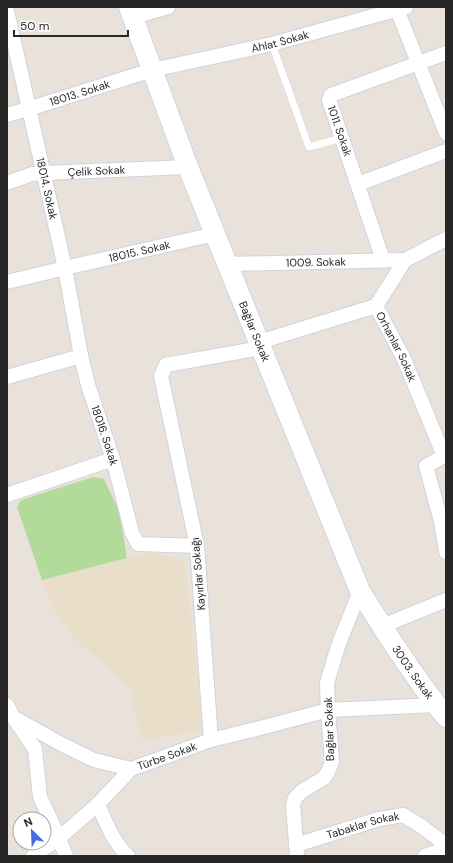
<svg xmlns="http://www.w3.org/2000/svg" width="453" height="863" font-family="'DM Sans',sans-serif">
<rect width="100%" height="100%" fill="#e9e2da"/>
<path fill="#e9deca" d="M151 552 185 561 203 730 141 740 130 687 74 638 51 606 42 580Z"/>
<path fill="#b2db9b" d="M93 477 104 479 119 511 127 558 42 580 17 507 21 500Z"/>
<g fill="none" stroke-linecap="round" stroke-linejoin="round">
<g stroke="#cfd3df" stroke-width="8">
<path id="service" d="M272 44 309 147 342 138"/>
</g>
<g stroke="#cfd3df" stroke-width="16">
<g id="minor">
<path d="M396 7 446 133"/>
<path id="s1" d="M7 11 65 268 81 356 88 385 113 459 132 533 138 544 197 546"/>
<path d="M133 17 168 7"/>
<path id="s2" d="M7 115 28 109 152 70 272 44 406 7"/>
<path id="s3" d="M7 183 32 174 43 173 188 167"/>
<path d="M358 184 446 151"/>
<path d="M383 260 329 100 331 95 446 53"/>
<path id="s4" d="M227 264 405 260"/>
<path id="s5" d="M7 282 65 268 215 234"/>
<path d="M376 306 405 260 446 239"/>
<path id="s6" d="M259 342 376 306 404 359 444 456 446 455"/>
<path d="M7 377 81 356"/>
<path d="M444 456 426 466 441 521 446 552"/>
<path d="M7 495 113 459"/>
<path d="M382 626 446 600"/>
<path d="M7 705 13 717 35 749 40 797 59 838 66 856"/>
<path id="s7" d="M13 717 63 745 94 760 131 769 211 740 268 726 328 710 436 705"/>
<path d="M211 740 197 546 161 376 166 365 261 348"/>
<path d="M98 804C106 823 113 842 128 856"/>
<path id="s8" d="M296 845 379 819 403 815 421 826 446 845"/>
<path d="M33 856 59 838 98 804 131 769"/>
<path d="M297 856 293 805 295 798 302 791 324 778 328 772 332 761 328 710 327 683 338 646 360 591"/>
<path d="M425 856 446 849"/>
</g>
</g>
<g stroke="#cfd3df" stroke-width="22">
<g id="secondary">
<path id="s9" d="M129 7 188 167 215 234 360 591C387 635 414 677 446 717"/>
</g>
</g>
<use href="#service" stroke="#fff" stroke-width="7"/>
<use href="#minor" stroke="#fff" stroke-width="14"/>
<use href="#secondary" stroke="#fff" stroke-width="20"/>
</g>
<g text-anchor="middle" dominant-baseline="central" stroke-width="4" stroke-linejoin="round" paint-order="stroke">
<g font-size="11" fill="#272727" stroke="#fff">
<text stroke="none"><textPath href="#s2" startOffset="283">Ahlat Sokak</textPath></text>
<text stroke="none"><textPath href="#s2" startOffset="76">18013. Sokak</textPath></text>
<text transform="translate(340 131) rotate(71)">1011. Sokak</text>
<text stroke="none"><textPath href="#s3" startOffset="91">Çelik Sokak</textPath></text>
<text stroke="none"><textPath href="#s1" startOffset="182">18014. Sokak</textPath></text>
<text stroke="none"><textPath href="#s5" startOffset="136">18015. Sokak</textPath></text>
<text stroke="none"><textPath href="#s4" startOffset="89">1009. Sokak</textPath></text>
<text stroke="none"><textPath href="#s9" startOffset="348">Bağlar Sokak</textPath></text>
<text stroke="none"><textPath href="#s6" startOffset="168">Orhanlar Sokak</textPath></text>
<text stroke="none"><textPath href="#s1" startOffset="436">18016. Sokak</textPath></text>
<text transform="translate(198 574) rotate(-95)">Kayırlar Sokağı</text>
<text stroke="none"><textPath href="#s9" startOffset="725">3003. Sokak</textPath></text>
<text transform="translate(329 729) rotate(-92)">Bağlar Sokak</text>
<text stroke="none"><textPath href="#s7" startOffset="168">Türbe Sokak</textPath></text>
<text stroke="none"><textPath href="#s8" startOffset="70">Tabaklar Sokak</textPath></text>
</g>
</g>
<rect width="453" height="863" fill="none" stroke="#272727" stroke-width="16"/>
<g transform="translate(32 831) rotate(336)"><circle r="19" fill="#ffffff" stroke="#a9a9a9"/>
<path d="M0-3L7 15L0 10L-7 15Z" fill="#486ae8"/>
<text y="-6" font-size="11" font-weight="bold" text-anchor="middle" fill="#272727">N</text>
</g>
<path d="M14 30v6h114v-6" fill="none" stroke="#272727" stroke-width="2"/>
<text x="20" y="30" font-size="12" fill="#272727" stroke="#ffffff" stroke-width="3" paint-order="stroke">50 m</text>
</svg>
